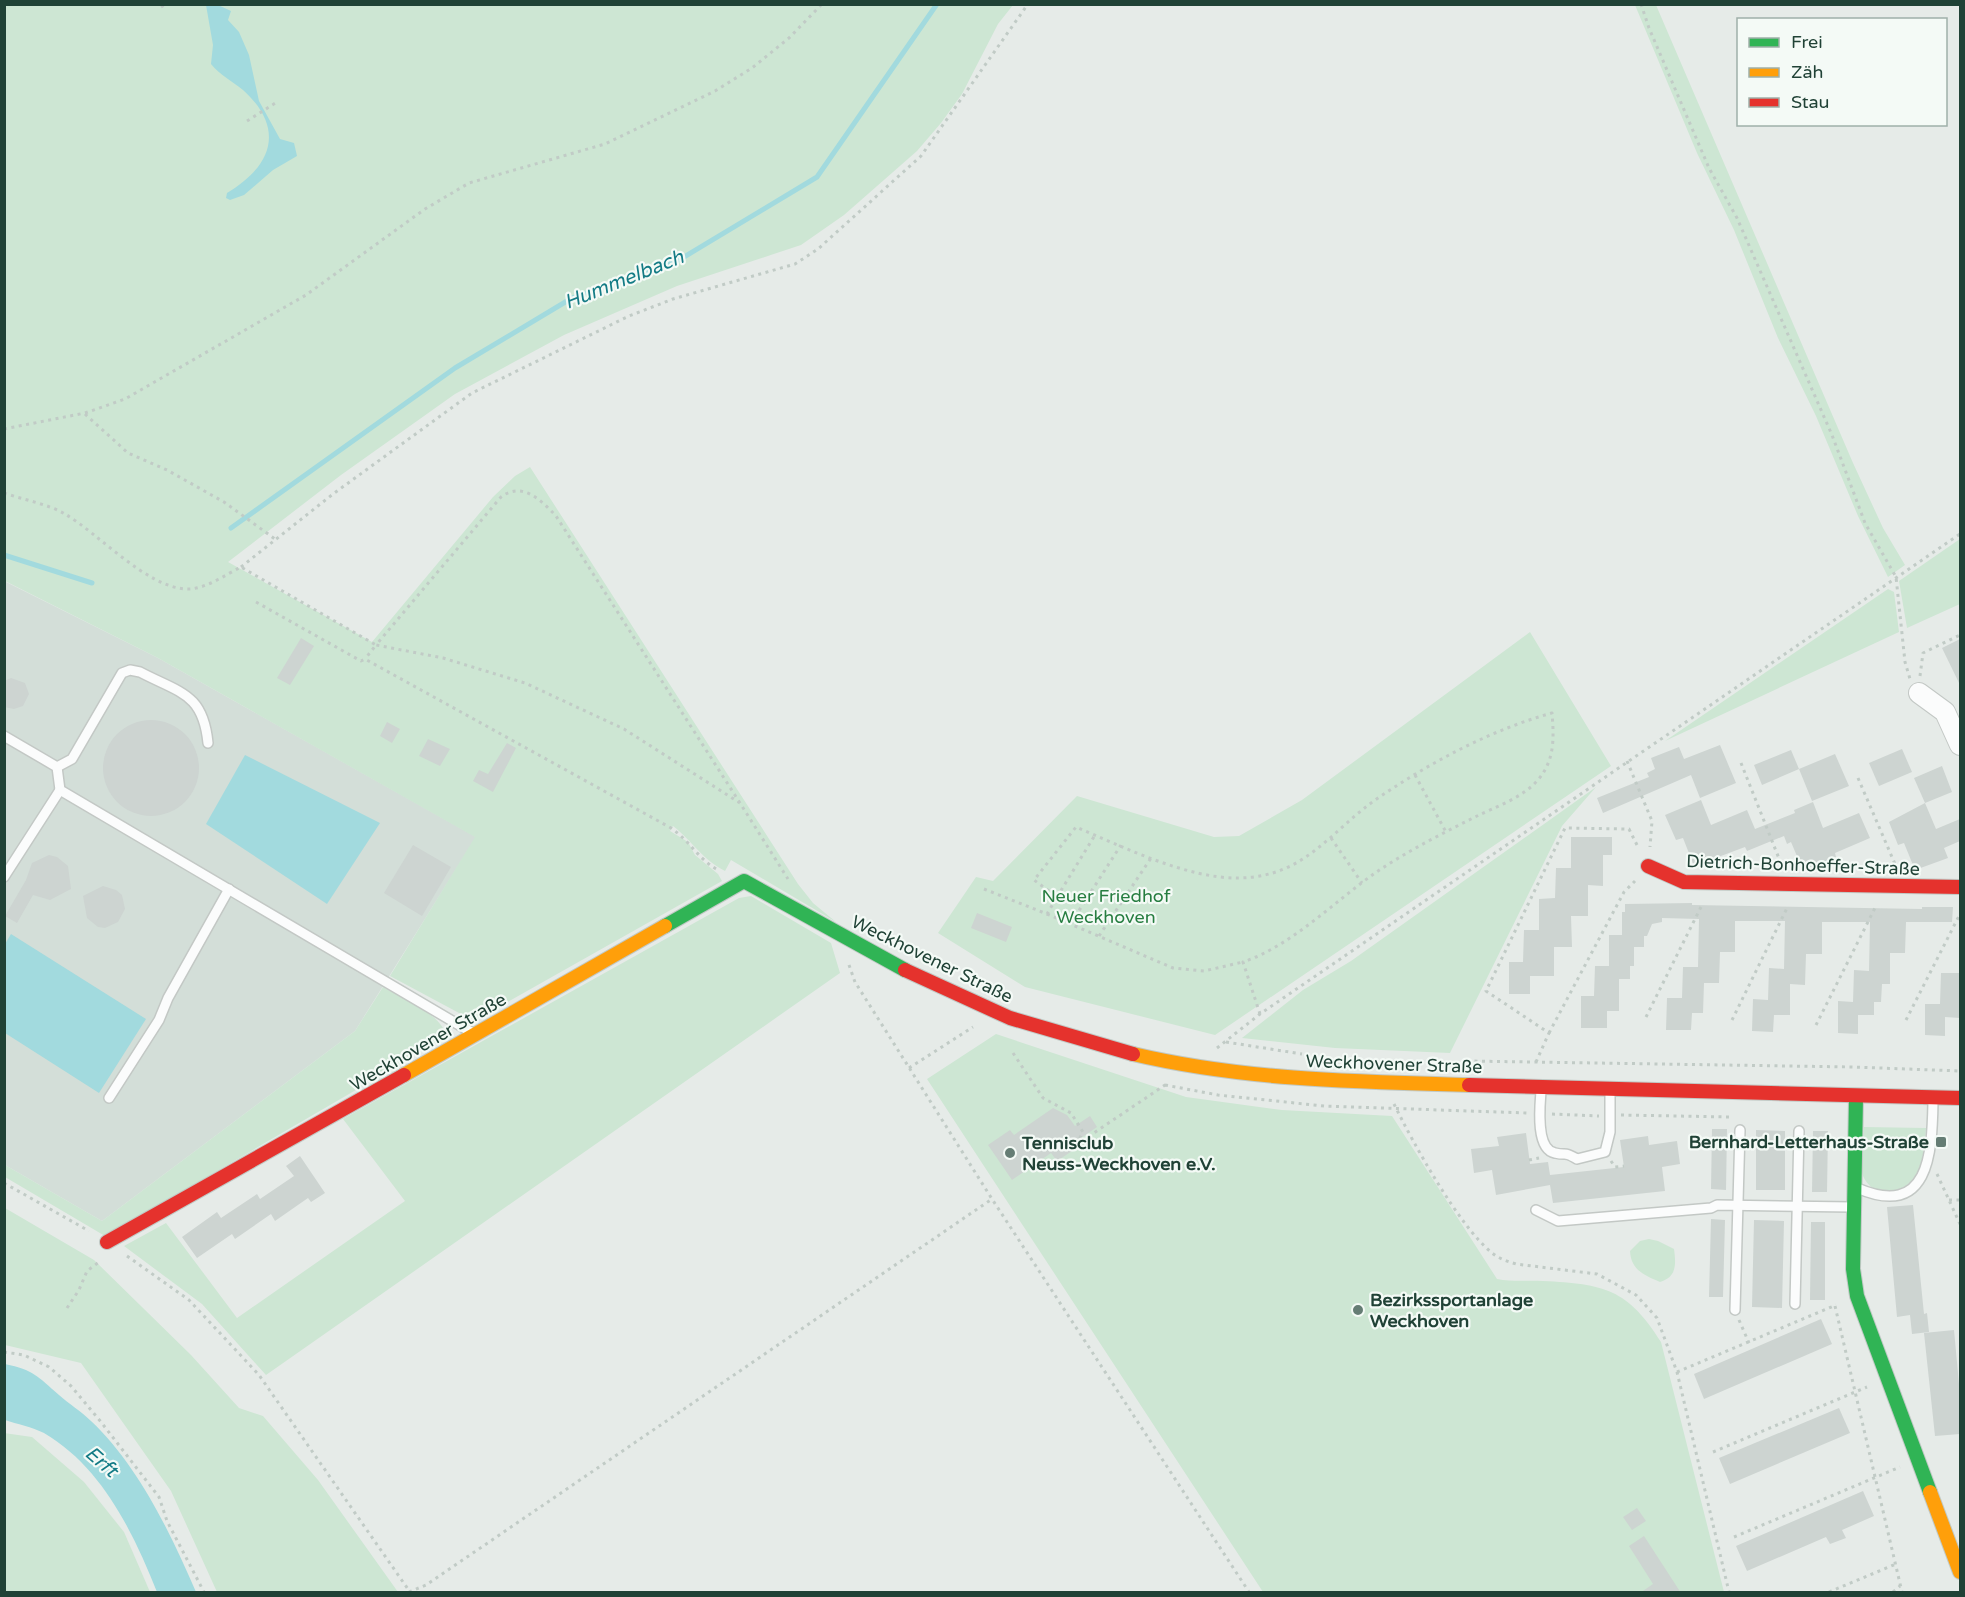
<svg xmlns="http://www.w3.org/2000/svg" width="1965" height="1597" font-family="'Varela Round',sans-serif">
<rect width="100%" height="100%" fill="#e6ebe8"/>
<path fill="#d3ded8" d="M4 581 158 658 476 837 355 1031 102 1221 5 1165Z"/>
<g fill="#cde6d3">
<path d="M4 5H1013L998 24 962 94 941 123 917 151 844 215 801 245 677 286 564 335 455 394 341 475 228 562 372 642 493 497 515 476 530 467 798 884 813 903 836 922 731 860 725 871C703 860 692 841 673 826L670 831 688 842 695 855 718 874 722 881 474 1021 390 976 475 837 158 658 5 581Z"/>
<path d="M1635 5H1656L1853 463 1883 528 1905 565 1888 577 1858 516 1816 416 1778 338 1734 230 1697 153Z"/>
<path d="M1960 539V604L1907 628 1899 581Z"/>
<path d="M1888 589 1894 592 1899 632 1665 741Z"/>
<path d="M1530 632 1611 766 1215 1035 1025 987 938 933 976 877 993 881 1077 796 1214 837 1239 836 1302 800Z"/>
<path d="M1596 787 1562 826 1450 1053 1335 1048 1242 1038 1303 990 1351 961Z"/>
<path d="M751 896 831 943 840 973 266 1375 202 1304 124 1246 166 1223 237 1318 405 1201 343 1119 739 898Z"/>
<path d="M383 987C403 999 441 1013 447 1037L105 1236 5 1177V1165L102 1221 355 1031Z"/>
<path d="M996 1034 1186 1097 1282 1110 1392 1116 1497 1279C1513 1282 1527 1280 1543 1281 1604 1284 1628 1289 1661 1342L1724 1592H1263L927 1079Z"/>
<path d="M1864 1127 1926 1128C1924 1155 1921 1191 1887 1191 1876 1192 1869 1187 1864 1178 1858 1166 1864 1141 1864 1127Z"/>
<path d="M5 1208 94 1260 191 1355 239 1408 263 1416 318 1480 398 1592H217L171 1491 81 1363 5 1345Z"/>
<path d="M1649 1239 1658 1241 1674 1249C1676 1264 1677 1277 1660 1282 1644 1275 1631 1270 1630 1251L1640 1241Z"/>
<path d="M4 1433 32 1437 84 1482 124 1532 150 1592H5Z"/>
</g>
<g fill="#a2dade">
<path d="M206 5H218L231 11 228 20 239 32 249 55 259 101 280 139 294 143 297 156 273 170 244 195 230 200 226 198 227 193C272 166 286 129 243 90 232 81 220 75 211 64L213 45Z"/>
<path d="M245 755 380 823 327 904 206 824Z"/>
<path d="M11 934 146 1019 99 1093 5 1033V944Z"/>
<path d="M5 1364C34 1370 37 1376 59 1395 69 1404 81 1411 91 1421 138 1465 171 1534 196 1592H157C133 1532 102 1467 44 1433 32 1427 17 1424 5 1420Z"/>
</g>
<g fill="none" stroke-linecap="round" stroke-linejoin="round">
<g stroke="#a2dade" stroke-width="5">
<path d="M231 528 455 368 572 298 679 260 817 177 937 4"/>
<path d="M4 555 92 583"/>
</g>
</g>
<g fill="#cdd4d1">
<path d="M301 638 314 646 290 685 277 678Z"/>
<path d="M1960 639V685L1942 648Z"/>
<path d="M11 678 25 683 29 694 23 706 14 709 4 707V681Z"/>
<circle cx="151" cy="768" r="48"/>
<path d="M387 722 400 729 392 743 380 736Z"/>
<path d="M428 739 450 749 440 766 419 756Z"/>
<path d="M507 743 516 748 493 792 473 781 479 770 488 774Z"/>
<path d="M1720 745 1736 783 1700 798 1691 775 1603 813 1597 798 1649 777 1647 773 1655 769 1651 758 1679 747 1684 759Z"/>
<path d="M1902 749 1912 772 1879 786 1869 763Z"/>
<path d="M1791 750 1799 769 1762 785 1754 765Z"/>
<path d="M1835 754 1849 786 1812 801 1799 769Z"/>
<path d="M1942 766 1952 792 1925 803 1914 778Z"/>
<path d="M1701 800 1711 825 1747 810 1755 829 1795 813 1794 810 1813 802 1823 828 1859 813 1870 838 1835 853 1836 857 1808 868H1802L1791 842 1787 844 1784 836 1747 851 1745 847 1694 866 1683 838 1676 840 1665 815Z"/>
<path d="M1925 803 1936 829 1960 819V841L1944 848 1948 858 1915 870 1904 843 1898 845 1889 822Z"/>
<path d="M1571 837H1612V855H1603V886L1588 885V916H1571L1572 947H1554V976H1530V994H1509V962H1523L1524 930H1539V899L1555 898 1556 868H1571Z"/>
<path d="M413 845 451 867 422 916 384 893Z"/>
<path d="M49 855 57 857 68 866 71 889 50 900 33 895 17 923 5 916 26 880 32 863Z"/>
<path d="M103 886 116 890 122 895 125 909 118 922 105 928 98 927 87 918 83 896Z"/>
<path d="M1692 903V905L1922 909V907H1953L1952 922H1906L1905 953H1890V984H1882L1881 1002H1874V1015H1858V1034L1838 1033V1001L1853 1002 1854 970 1869 971 1870 922H1822V954H1806L1805 985 1790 984V1015H1774L1773 1032 1752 1031 1753 999 1768 1000 1769 968 1784 969 1785 921H1735V952H1720L1719 983H1704L1703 1013H1692L1691 1030H1666L1667 998H1682L1683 967H1698L1699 919 1662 918V922L1652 924 1647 936H1644V947H1634V966H1630V979H1619V1011H1607V1028H1581V996H1594L1595 966H1609V935H1622V912H1625V904Z"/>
<path d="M977 913 1012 927 1006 942 971 928Z"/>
<path d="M1941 973H1960V1018L1945 1017V1036L1925 1035V1004H1940Z"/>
<path d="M1053 1108 1067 1115 1075 1126 1090 1116 1097 1127 1075 1142 1078 1147 1057 1161 1051 1153 1012 1180 988 1145 1010 1130 1014 1135Z"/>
<path d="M1712 1129H1727L1726 1190 1711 1189Z"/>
<path d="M1756 1130 1785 1131V1190H1756Z"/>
<path d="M1813 1131H1828L1827 1192H1812Z"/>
<path d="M1526 1133 1530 1164 1548 1162 1550 1175 1624 1167 1620 1140 1648 1136 1649 1145 1677 1141 1680 1164 1662 1167 1665 1191 1553 1203 1550 1185 1496 1195 1492 1170 1474 1173 1471 1149 1499 1146 1497 1137Z"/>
<path d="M300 1156 325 1193 311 1202 308 1198 275 1221 271 1214 235 1239 232 1234 197 1258 182 1237 217 1212 221 1218 257 1194 260 1199 294 1176 286 1166Z"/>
<path d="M1913 1205 1924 1314 1927 1313 1929 1332 1912 1334 1910 1315 1897 1317 1887 1207Z"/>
<path d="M1711 1219 1725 1220 1723 1297H1709Z"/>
<path d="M1754 1220 1784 1221 1782 1308 1752 1307Z"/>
<path d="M1811 1222H1825V1300H1810Z"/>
<path d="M1821 1319 1832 1344 1704 1399 1694 1374Z"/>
<path d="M1954 1330 1960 1395V1434L1935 1436 1924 1333Z"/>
<path d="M1839 1408 1850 1433 1730 1484 1719 1458Z"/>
<path d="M1863 1491 1874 1516 1842 1530 1846 1538 1830 1544 1826 1537 1747 1571 1736 1546Z"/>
<path d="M1637 1508 1646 1521 1632 1530 1623 1517Z"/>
<path d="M1644 1536 1681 1593H1640L1653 1584 1629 1546Z"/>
</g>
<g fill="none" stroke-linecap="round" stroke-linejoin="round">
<g stroke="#c3c8c5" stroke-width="12">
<g id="lane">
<path d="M4 736 57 767 60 790 471 1032"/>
<path d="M57 767 72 759 122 673 130 670 140 672C180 693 203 693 208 743"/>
<path d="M4 877 60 790"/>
<path d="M1541 1091C1540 1105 1535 1149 1555 1153 1568 1156 1563 1151 1577 1159L1605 1152 1610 1132V1091"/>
<path d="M109 1098 159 1020 168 998 229 889"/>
<path d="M1857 1188C1929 1219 1932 1154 1933 1102"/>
<path d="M1536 1210 1558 1221 1711 1208 1717 1205 1852 1207"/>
<path d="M1795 1304 1799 1131"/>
<path d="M1735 1310 1740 1130"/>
</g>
</g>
<g stroke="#c3c8c5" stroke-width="22">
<path id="street" d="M1919 693 1945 712 1960 745"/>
</g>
<g stroke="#c1c9c5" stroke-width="16">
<g id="fast">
<path d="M665 926 744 881 905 970"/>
<path d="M1856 1097 1853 1269 1857 1296 1930 1492"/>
</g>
</g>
<g stroke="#c1c9c5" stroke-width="16">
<g id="slow">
<path d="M1133 1054C1243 1080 1357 1082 1469 1085"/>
<path d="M404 1075 665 926"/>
<path d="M1930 1492 1960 1572"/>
</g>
</g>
<g stroke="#c1c9c5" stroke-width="16">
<g id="jam">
<path d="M1648 866 1684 882 1960 887"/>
<path d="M905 970 1010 1018 1133 1054"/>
<path d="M1469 1085 1960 1098"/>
<path d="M107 1242 404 1075"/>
</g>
</g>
<g stroke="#c1cbc6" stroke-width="3" stroke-dasharray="3 4.5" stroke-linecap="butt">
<path d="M1641 4 1649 28 1709 168 1737 218 1832 435 1865 523 1896 577 1905 662 1910 679"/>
<path d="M161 7 166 4"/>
<path d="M247 121 277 102"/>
<path d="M85 414 128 453 167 470 224 502 275 539"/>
<path d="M4 429 85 413 125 399 306 295 425 209 469 183 605 144 715 91 752 68 789 38 822 4"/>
<path d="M4 493C24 500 48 504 65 514 98 533 146 587 186 589 204 590 225 575 241 567L376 645 365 659"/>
<path d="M241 567 333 494 472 393 629 316 673 299 795 264 818 249 921 156 1028 4"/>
<path d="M256 602 361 661 365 659 671 828C691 842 698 859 718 870"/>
<path d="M1920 676 1923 653 1960 635"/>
<path d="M1627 761 1652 821 1650 847"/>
<path d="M1741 763 1780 861"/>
<path d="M1415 775 1446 832"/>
<path d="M1858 778 1895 864"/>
<path d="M740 803 556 516C541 500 522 481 501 497L376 645 443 658 525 683 624 729 740 803 788 879"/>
<path d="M1331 838 1362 883"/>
<path d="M984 889 1047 914 1057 897 1034 880 1076 827C1123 847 1188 879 1239 878 1307 877 1331 829 1381 796 1433 761 1491 730 1552 713 1554 738 1555 761 1537 781 1522 798 1495 807 1475 817 1441 834 1406 852 1375 873 1334 902 1291 946 1243 962L1260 1014"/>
<path d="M1057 897 1095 835"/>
<path d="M1047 914 1173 968 1204 971 1243 962"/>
<path d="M1071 923 1121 845"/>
<path d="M1099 936 1151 858"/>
<path d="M849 965 855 982 992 1199 1249 1592"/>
<path d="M1646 1017 1703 903"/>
<path d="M1732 1020 1788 906"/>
<path d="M1906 1020 1960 914"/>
<path d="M1816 1025 1876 906"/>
<path d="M1549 1033 1624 892 1635 881"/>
<path d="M1226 1042 1302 1054"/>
<path d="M1217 1048 1260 1014 1960 534"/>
<path d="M1013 1053 1043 1098 1071 1113 1083 1132 1077 1143"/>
<path d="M1467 1061 1853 1067 1960 1071"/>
<path d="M1536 1062 1549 1033 1486 991 1565 828 1629 829 1639 849"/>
<path d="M909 1068 973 1027"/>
<path d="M1165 1085 1218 1095 1324 1106 1527 1113"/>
<path d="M1394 1104C1413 1143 1459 1226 1491 1252 1499 1259 1507 1261 1516 1264L1597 1274 1636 1295 1657 1318 1677 1372 1729 1592"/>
<path d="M1552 1114 1599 1116"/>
<path d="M1621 1115 1731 1117"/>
<path d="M1076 1145 1168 1083"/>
<path d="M1529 1160 1539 1158"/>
<path d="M1611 1161 1615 1167 1624 1166"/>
<path d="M1937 1174 1960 1224"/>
<path d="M4 1183 89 1231"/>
<path d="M1949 1200H1960"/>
<path d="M127 1256 189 1300 259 1375 410 1592"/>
<path d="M1835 1306 1902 1592"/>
<path d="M67 1308 79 1290 87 1271 99 1262"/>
<path d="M1739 1320 1749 1343"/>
<path d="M4 1352 24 1355 49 1367 71 1386 101 1422 159 1497 167 1521 204 1592"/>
<path d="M1677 1372 1836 1305"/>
<path d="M1713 1452 1867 1387"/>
<path d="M1734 1537 1900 1467"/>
<path d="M409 1592 426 1585 992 1199"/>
<path d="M1829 1592 1896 1564"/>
<path d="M1893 1592 1900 1586"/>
</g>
<use href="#lane" stroke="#fbfcfc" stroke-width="9"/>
<use href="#street" stroke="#fbfcfc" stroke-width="20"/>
<use href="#fast" stroke="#30b455" stroke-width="14"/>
<use href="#slow" stroke="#ff9f0a" stroke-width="14"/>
<use href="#jam" stroke="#e5322d" stroke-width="14"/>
</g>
<g fill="#657d74" stroke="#f4faf6" stroke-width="2">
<rect x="1935" y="1136" width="12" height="12" rx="3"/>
<circle cx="1010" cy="1153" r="6"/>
<circle cx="1358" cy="1310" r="6"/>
</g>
<g text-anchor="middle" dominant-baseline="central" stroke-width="4.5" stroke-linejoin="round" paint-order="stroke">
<g font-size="18" fill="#204236" stroke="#f4faf6">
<text transform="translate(1803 865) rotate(2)">Dietrich-Bonhoeffer-Straße</text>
<text transform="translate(932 959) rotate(26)">Weckhovener Straße</text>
<text transform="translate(428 1042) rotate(-30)">Weckhovener Straße</text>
<text transform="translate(1394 1064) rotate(2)">Weckhovener Straße</text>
</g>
<g font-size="18" fill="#267d40" stroke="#f4faf6">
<text x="1106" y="896">Neuer Friedhof<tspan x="1106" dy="21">Weckhoven</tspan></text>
</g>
<g font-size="18" font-weight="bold" fill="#204236" stroke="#f4faf6" text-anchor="start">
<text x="1929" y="1142" text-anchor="end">Bernhard-Letterhaus-Straße</text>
<text x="1022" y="1143">Tennisclub<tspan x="1022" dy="21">Neuss-Weckhoven e.V.</tspan></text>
<text x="1370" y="1300">Bezirkssportanlage<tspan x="1370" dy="21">Weckhoven</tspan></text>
</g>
<g font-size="20" font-style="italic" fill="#137b85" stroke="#f4faf6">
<text transform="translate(624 280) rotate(-22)">Hummelbach</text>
<text transform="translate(101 1462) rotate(41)">Erft</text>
</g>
</g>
<rect width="1965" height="1597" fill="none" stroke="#204236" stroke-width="12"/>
<rect x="1737" y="18" width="210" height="108" fill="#f4faf6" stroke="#9fb0a9" stroke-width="1.5"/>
<rect x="1749" y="38" width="30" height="9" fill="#30b455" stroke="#9fb0a9" stroke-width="1.5"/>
<text x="1791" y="48" font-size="18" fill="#204236">Frei</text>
<rect x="1749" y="68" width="30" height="9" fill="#ff9f0a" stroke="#9fb0a9" stroke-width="1.5"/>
<text x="1791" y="78" font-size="18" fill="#204236">Zäh</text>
<rect x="1749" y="98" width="30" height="9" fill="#e5322d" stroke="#9fb0a9" stroke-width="1.5"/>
<text x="1791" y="108" font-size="18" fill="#204236">Stau</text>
</svg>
